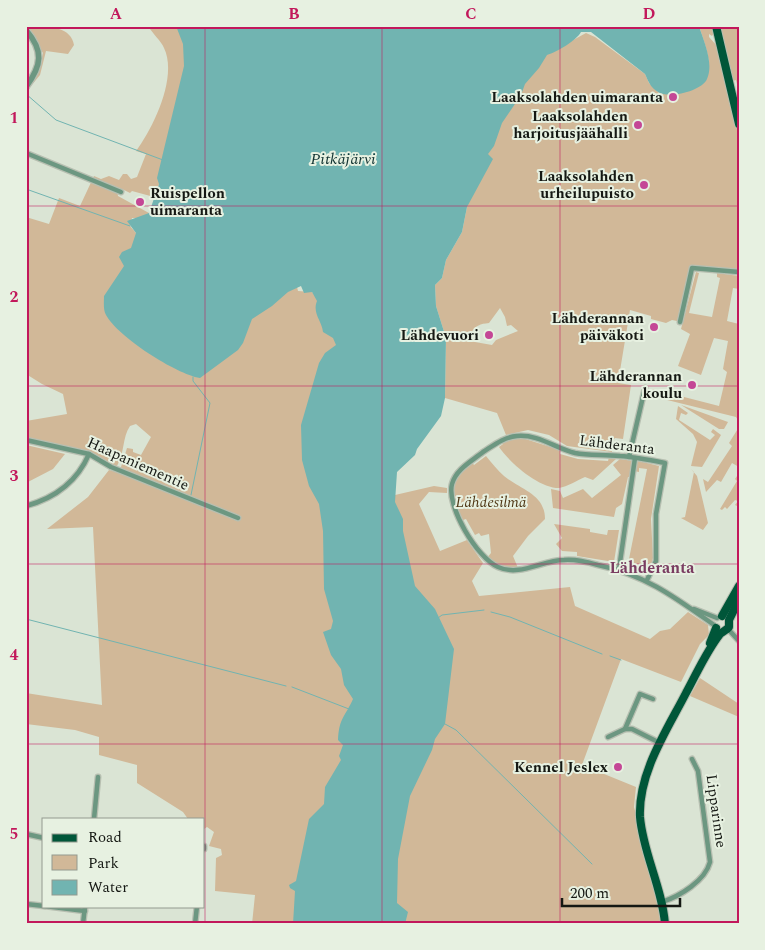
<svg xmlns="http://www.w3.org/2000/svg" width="765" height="950" font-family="Spectral,serif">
<rect width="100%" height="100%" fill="#dae4d4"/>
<g fill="#d1b898" fill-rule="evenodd">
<path d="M26 26C41 26 71 24 74 45L68 54 46 51 40 75 26 92 39 69 43 53Z"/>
<path d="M148 26H182L188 53 168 161 154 197 132 191 130 193 122 189 117 190 118 196 149 213 141 218H132L130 226 136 233 265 292 300 286 297 287 298 291 312 292 335 320 369 691 305 924H252L255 895 215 891 216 858 222 855 221 849 209 846 214 832 207 827 204 829V819H188L183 812 137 783V765L99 755V737L75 730 26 724V693L102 705 93 527 47 529 88 497 109 470 124 473 195 503 122 470 121 467 127 448 133 449V452L141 455 151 437 136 424 130 426C122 438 125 452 117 466L112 465 83 450 26 438V421L67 414 63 394 42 384 26 374V217L49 224 59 198 80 206 94 176 101 179 109 176 119 180 123 174H127L131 179 137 177 146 154 136 151C153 128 178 77 164 48 161 41 153 34 148 26Z"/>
<path d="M699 26H712L714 33 712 36 709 34V37L718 47 739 131V272L692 268 677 321 672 320 666 323 651 319V316L630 310 618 383 631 385 623 439 615 438 611 443 612 452 567 446 549 435 528 430 506 435 497 413 445 398 446 338 436 306 435 285 442 278 446 260 462 232 467 207 509 75 586 33 595 37 645 74 649 83 659 93C671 95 679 93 690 90 721 81 706 48 699 26ZM500 308 505 317 507 326 511 325 518 331 496 340 492 345 475 342 471 333C476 325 480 324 489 323Z"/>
<path d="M719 26H739V92L736 80 733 81Z"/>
<path d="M696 272 699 273 689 313 712 317 720 278 717 277V273L739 276V289L733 288 727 321 739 324V422L736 417 651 396 653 389 719 406 727 372 723 369 728 341 714 338 701 375 678 366 690 334 681 329Z"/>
<path d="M681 405 728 422 724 429H719Z"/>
<path d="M678 406 688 413 686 415 681 413 679 420 710 440 715 435 711 432 713 429 721 435 702 467 691 466 697 442 693 434 676 419Z"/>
<path d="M739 427V467L732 463 721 482 717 480 706 492 703 479 708 482 732 446 729 443Z"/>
<path d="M519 437 560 450V454L578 459 608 461 609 457 616 459 593 480 585 477C578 480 567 487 559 488 539 488 510 463 499 447L503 444 501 442Z"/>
<path d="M26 445 65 454 53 469 26 483Z"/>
<path d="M486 456C492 463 498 471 504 476 521 490 545 494 545 519L528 536 513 556 518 568 499 566 487 558 491 553 489 534 481 536 479 533 475 535 466 519 463 520C451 496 446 479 472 462L474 465Z"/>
<path d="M620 459 633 461 631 477H628L622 504 616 508 614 517 553 508 551 489 560 491 563 498 583 489 592 498 621 475 613 465Z"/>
<path d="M639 461 659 466 651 519 653 558 651 565 644 574 627 569 647 469 639 468V472L634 471 636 462Z"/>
<path d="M691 469 697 476 708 523 703 530 681 518 685 517 694 472Z"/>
<path d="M739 473V507L735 505 738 501 735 500 727 509 725 507 722 510 720 509 737 481 735 479Z"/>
<path d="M434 486 447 488V493L429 492 419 504 440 551 467 540 483 563 472 581 479 596 570 587 575 606 650 639 660 631 670 629 688 612 708 625 709 635 700 644 681 682 621 659 582 765 636 787 634 807 659 902 662 924H395L393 875 420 616 389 502 395 495Z"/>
<path d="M554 524 590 529V532L607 535 608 530H619L614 562 577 556V552L562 551 556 544 562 538Z"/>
<path d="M700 678 739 704V717L690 696Z"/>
</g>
<path fill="#71b4b1" d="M176 26H699C704 42 714 63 707 79 702 91 669 99 658 92 651 88 648 81 645 74L591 32H581C577 40 557 52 547 55L539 68 525 84 521 95 502 123 494 146 488 154 493 159 467 207 462 232 446 260 442 278 435 285 436 306 446 338 445 398 441 416 417 449 415 455 397 472 395 502 403 519V531L415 586 435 609 454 649 445 724 435 739 432 750 410 796 398 859 397 903 408 912 405 924H293L295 891 290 888 289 885 296 881 309 819 324 804 325 787 341 760 339 756 343 745 338 740C339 718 345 717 353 699L344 685 341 669 331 655 323 632 331 629 333 621 324 589 323 531 319 504 309 486 302 460 301 425 319 363 325 353 336 345 333 338 323 332C322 321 312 313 317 301L312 292 304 293 301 286 288 292 272 306 252 319 243 343 238 350 200 378C176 374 118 337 106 315 103 310 104 302 104 296L124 266 119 257 122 252 131 248 136 233 127 221 149 213 159 184 157 178 184 66 183 44Z"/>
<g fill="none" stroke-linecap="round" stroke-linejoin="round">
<g stroke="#71b4b1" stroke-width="1">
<path d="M26 94 56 120 163 160"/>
<path d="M26 189 130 226"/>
<path d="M191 495 210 403 193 381V377"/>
<path d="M491 612 510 617 602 654"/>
<path d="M438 618 442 615 484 610"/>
<path d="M26 619 286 686"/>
<path d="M610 656 621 660"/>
<path d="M292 687 349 709"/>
<path d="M445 724 456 730 592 864"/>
</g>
<g stroke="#b7bfb1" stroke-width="7">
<g id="minor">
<path d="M26 153 121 192"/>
<path d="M680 322 692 268 739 272"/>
<path d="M26 440 89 454 111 467 238 518"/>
<path d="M629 457 645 388"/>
<path d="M26 506C55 498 77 482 89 454"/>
<path d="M619 569 635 458"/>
<path d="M647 580 656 561V514L665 463C650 460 635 457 620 456 605 454 589 456 575 453 555 448 538 434 517 436 504 437 494 445 483 452 472 461 456 469 452 484 446 506 477 558 498 567 520 577 542 560 564 560 576 559 587 562 598 565 646 575 676 598 714 625"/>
<path d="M694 609 717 618"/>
<path d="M728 629 739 641"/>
<path d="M625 729H632L660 743"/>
<path d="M608 737 625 729 640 694 653 699"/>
<path d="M94 819 98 777"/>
<path d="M26 834 44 838"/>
<path d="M204 846V849"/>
<path d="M662 902C680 896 705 881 710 862L698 771 692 759"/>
<path d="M26 904 44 906"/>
<path d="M45 906 85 911"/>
<path d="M83 924 85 906"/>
<path d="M195 924 197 906"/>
</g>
</g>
<g stroke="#b7bfb1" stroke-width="8">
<path id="tertiary" d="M26 30C44 51 42 65 26 87"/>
</g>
<g stroke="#b7bfb1" stroke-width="10">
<g id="primary">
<path d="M716 26 739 124"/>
<path d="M722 616 739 586"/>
<path d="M710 643 716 628"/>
<path d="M665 924C662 887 643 853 640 817 638 773 667 730 686 693 697 673 706 652 720 634 723 631 726 631 729 627V620L739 600"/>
</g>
</g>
<use href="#minor" stroke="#6c9781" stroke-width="4.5"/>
<use href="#tertiary" stroke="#6c9781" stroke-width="5.5"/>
<use href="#primary" stroke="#005639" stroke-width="8"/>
</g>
<path fill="none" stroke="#c2185b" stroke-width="1" stroke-opacity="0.55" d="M205 26V924M382 26V924M560 26V924M26 206H739M26 386H739M26 564H739M26 744H739"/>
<g fill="#c44796" stroke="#e7f1e1" stroke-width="2">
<circle cx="673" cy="97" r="5"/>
<circle cx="638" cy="125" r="5"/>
<circle cx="644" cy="185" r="5"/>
<circle cx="140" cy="202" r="5"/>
<circle cx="654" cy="327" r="5"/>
<circle cx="489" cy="335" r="5"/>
<circle cx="692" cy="385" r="5"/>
<circle cx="618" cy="767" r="5"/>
</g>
<g text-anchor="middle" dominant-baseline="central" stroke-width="4" stroke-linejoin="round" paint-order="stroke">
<g font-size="15" font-weight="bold" fill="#151813" stroke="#e7f1e1" text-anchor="end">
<text x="663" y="97">Laaksolahden uimaranta</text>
<text x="628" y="116">Laaksolahden<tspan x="628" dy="17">harjoitusjäähalli</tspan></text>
<text x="634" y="176">Laaksolahden<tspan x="634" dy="17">urheilupuisto</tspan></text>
<text x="150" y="193" text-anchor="start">Ruispellon<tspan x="150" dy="17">uimaranta</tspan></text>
<text x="644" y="318">Lähderannan<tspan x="644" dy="17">päiväkoti</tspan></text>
<text x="479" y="335">Lähdevuori</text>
<text x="682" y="376">Lähderannan<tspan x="682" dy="17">koulu</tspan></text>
<text x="608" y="767">Kennel Jeslex</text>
</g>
<g font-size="15" fill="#151813" stroke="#e7f1e1">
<text transform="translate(617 445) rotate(7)">Lähderanta</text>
<text transform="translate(138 464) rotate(24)">Haapaniementie</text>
<text transform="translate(716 811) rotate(82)">Lipparinne</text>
</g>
<g font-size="15" font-style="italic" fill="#4f3715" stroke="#e7f1e1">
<text x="491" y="502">Lähdesilmä</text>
</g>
<g font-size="16" font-style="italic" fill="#113332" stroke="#e7f1e1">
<text x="343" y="159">Pitkäjärvi</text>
</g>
<g font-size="16" font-weight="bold" fill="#7a3c61" stroke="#e7f1e1">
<text x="652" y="568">Lähderanta</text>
</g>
</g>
<rect width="765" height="950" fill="none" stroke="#e7f1e1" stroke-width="55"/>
<rect x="42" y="818" width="162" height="90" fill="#e7f1e1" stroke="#939a8f"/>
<rect x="52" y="834" width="25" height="8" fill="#005639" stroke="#939a8f"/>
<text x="88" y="842" font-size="15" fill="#151813">Road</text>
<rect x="52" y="855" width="25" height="15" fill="#d1b898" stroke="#939a8f"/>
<text x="88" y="868" font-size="15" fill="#151813">Park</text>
<rect x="52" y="880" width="25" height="15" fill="#71b4b1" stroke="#939a8f"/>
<text x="88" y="892" font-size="15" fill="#151813">Water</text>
<path d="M562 898v8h118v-8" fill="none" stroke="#151813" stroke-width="2.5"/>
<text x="570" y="898" font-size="15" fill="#151813" stroke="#e7f1e1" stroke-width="4" paint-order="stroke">200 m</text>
<rect x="28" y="28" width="710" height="894" fill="none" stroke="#c2185b" stroke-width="2"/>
<g font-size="16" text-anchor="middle" font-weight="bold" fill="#c2185b">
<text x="116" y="19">A</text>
<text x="294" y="19">B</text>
<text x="471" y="19">C</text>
<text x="649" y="19">D</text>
<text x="14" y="123">1</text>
<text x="14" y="302">2</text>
<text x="14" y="481">3</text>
<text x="14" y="660">4</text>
<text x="14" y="839">5</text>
</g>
</svg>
